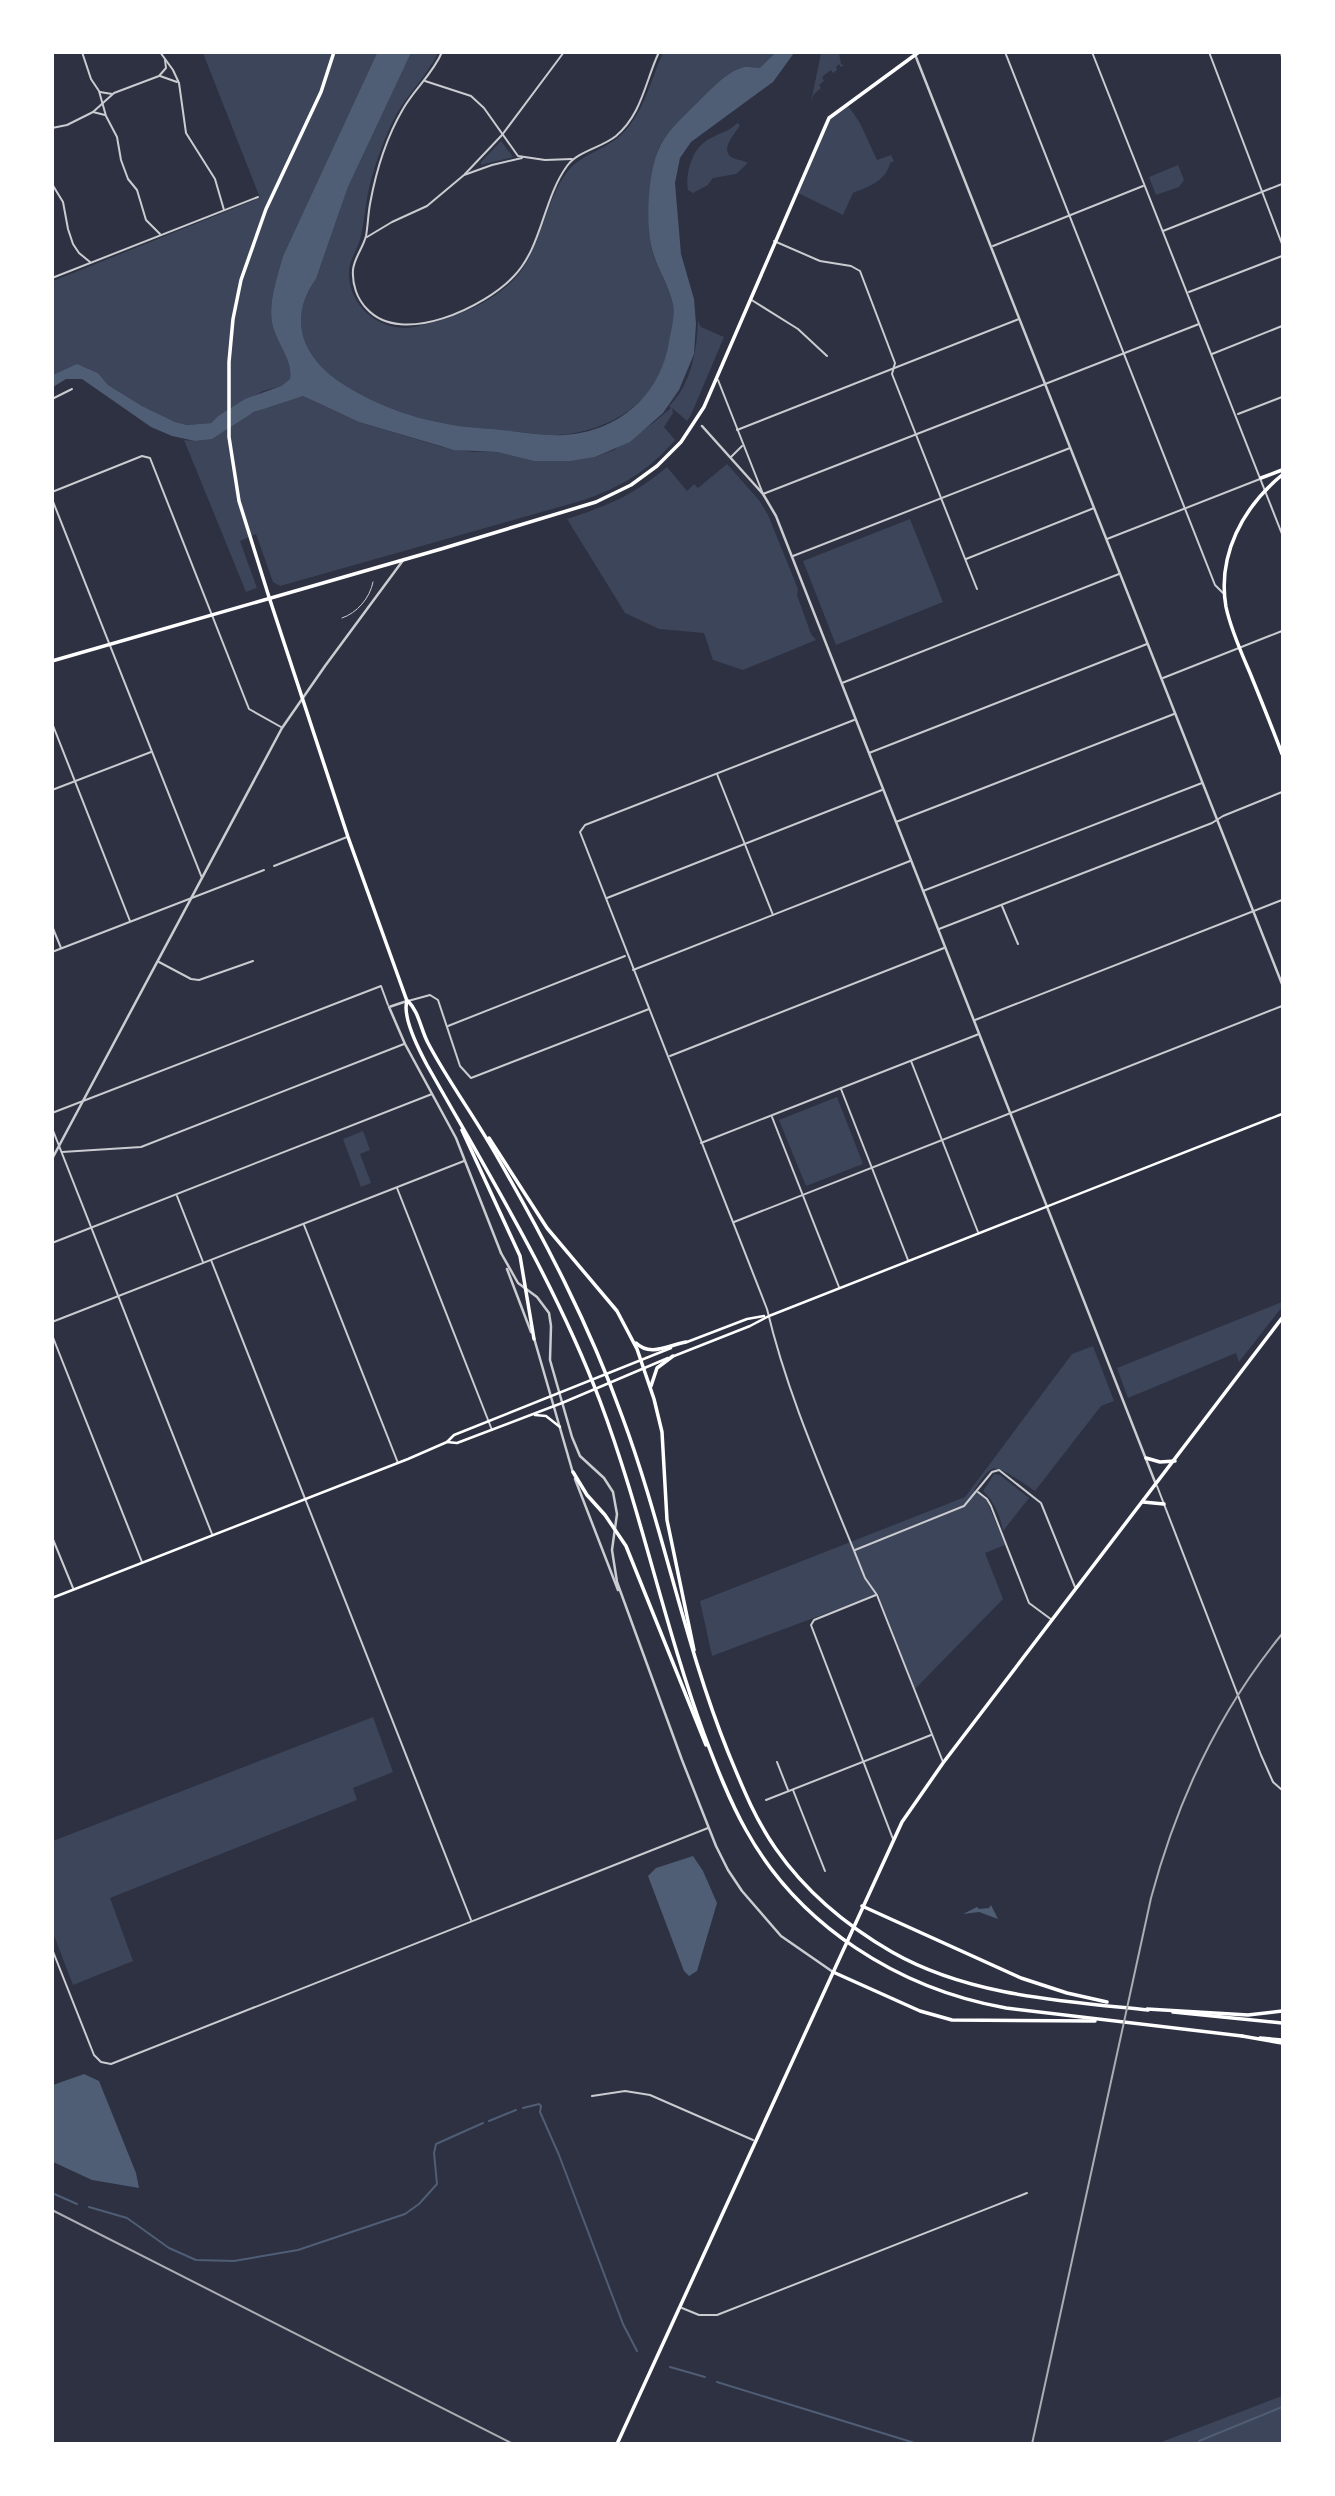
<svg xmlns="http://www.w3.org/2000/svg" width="1335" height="2496" font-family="'Roboto Serif',serif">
<rect width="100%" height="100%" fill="#2d3142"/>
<g fill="#3c4559">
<path d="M203 53H377L283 256C277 278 267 305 273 327 278 345 293 361 290 379L281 386 263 391 218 416 211 423 187 425 175 422 142 406 108 385 98 373 82 366 53 375V281L260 198Z"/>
<path d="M411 53H438C426 78 404 97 392 123 382 145 373 169 368 193 365 208 364 225 360 240 356 252 348 262 349 275 350 308 382 333 414 327 450 320 493 304 517 276 542 246 544 203 567 172 580 155 604 150 620 136 644 114 650 81 663 53H775L760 69C755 68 748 66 744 67 727 71 709 91 698 102 685 116 664 133 658 151 651 172 647 224 651 246 655 266 669 285 673 305 675 316 671 331 669 342 661 396 621 426 569 434 550 437 530 433 511 431 488 428 465 428 443 423 408 417 370 402 340 382 303 357 287 319 316 279L348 187Z"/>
<path d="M821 53H839L841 64 844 65 841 67 839 64 836 67 837 70 833 73 831 70 822 77 824 81 819 85 821 88 814 94 811 102Z"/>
<path d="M847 104 860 123 877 160 891 155 894 161 890 163C886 181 868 187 853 193L843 215 796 192 830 118Z"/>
<path d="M737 123 740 125C736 133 720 148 731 157 736 160 743 160 748 163L736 174 713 178 708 185 693 193 688 190C685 171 693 145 713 137 722 132 730 131 737 123Z"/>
<path d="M501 141 513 157 481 165V162Z"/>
<path d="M1178 165 1184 180 1179 187 1156 195 1149 177Z"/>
<path d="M698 321 701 327 724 337 691 415 687 421 672 408 673 413 664 427 675 440C648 472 616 490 577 502L280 586 273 582 256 534 240 541 257 588 246 592 184 440C218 445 228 424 255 412 270 405 287 399 303 396L359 422 442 447 473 452H497L534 461H571L595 457 614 450 653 423 671 408 669 406C691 385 697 350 698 321Z"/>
<path d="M727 464 759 500 768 515 798 589 797 595 811 634 816 640 743 670 713 660 704 633 659 629 625 613 567 519C609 505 632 496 667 467L687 491 694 484 698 488Z"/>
<path d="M910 519 943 602 836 645 803 561Z"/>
<path d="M837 1097 863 1164 806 1186 779 1120Z"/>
<path d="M363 1131 370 1150 360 1154 371 1183 361 1187 343 1139Z"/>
<path d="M1282 1302V1307L1239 1362 1236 1353 1128 1398 1117 1368Z"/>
<path d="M1093 1346 1114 1401 1101 1406 1035 1491C1027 1486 1000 1465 992 1469 985 1472 979 1484 974 1490L986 1499 1005 1545 985 1553 1003 1599 915 1689 878 1594 712 1656 700 1601 965 1497 1072 1354Z"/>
<path d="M994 1474 1000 1475 1029 1498 1003 1531C1000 1515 995 1503 983 1491Z"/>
<path d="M373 1717 393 1772 353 1788 357 1800 110 1898 133 1961 73 1985 53 1933V1841Z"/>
<path d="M1282 2396V2443H1159Z"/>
</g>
<g fill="#4f5d75">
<path d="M377 53H411L348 187 316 279C287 319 303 357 340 382 370 402 408 417 443 423 465 428 489 428 511 431 529 433 546 436 564 435 618 432 661 395 669 341 671 331 675 315 673 305 669 284 655 266 651 245 646 220 648 175 658 151 665 132 684 116 698 102 709 91 727 71 744 67 748 66 755 68 760 68L775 53H794L773 82 691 142 680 158 675 183 681 254 694 299 696 324 694 354 679 390 663 413 630 442 595 457 571 461H534L497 452 454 450 359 422 303 396 254 412 212 439 195 441 172 436 151 427 82 379H66L53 387V375L77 364 98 373 108 385 142 406 175 422 187 425 211 423 218 416 245 399 281 386 290 379C293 361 278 345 273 327 267 305 277 278 283 256Z"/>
<path d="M693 1856 703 1871 717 1903 697 1971 689 1976 684 1971 648 1876 656 1868Z"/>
<path d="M991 1905 998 1919 979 1912 963 1914 977 1907 979 1909 989 1908Z"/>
<path d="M84 2074 99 2081 136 2173 139 2188 92 2180 53 2162V2085Z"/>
</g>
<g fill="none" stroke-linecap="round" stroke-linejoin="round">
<g stroke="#4f5d75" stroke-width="2">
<path d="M523 2108 539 2104 541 2106 540 2112 559 2155 623 2324 637 2351"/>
<path d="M489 2121 516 2110"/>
<path d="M52 2193 77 2204"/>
<path d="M89 2207 127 2218 169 2248 196 2260 234 2261 298 2250 405 2214 419 2204 437 2184 434 2153 436 2144 483 2123"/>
<path d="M670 2367 705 2377"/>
<path d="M717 2382 918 2444"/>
<path d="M1199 2441 1282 2407"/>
</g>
<path stroke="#caccd0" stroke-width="1" d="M342 618C357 613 370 598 373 582"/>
<g stroke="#caccd0" stroke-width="2">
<path d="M82 52 91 79 99 91 106 116 117 137 121 160 128 179 137 190 146 220 160 234"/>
<path d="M160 52 173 70 179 83 186 133 215 179 224 210"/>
<path d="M442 52C433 74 414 89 403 109 386 138 376 171 370 204 368 215 368 225 366 236 363 248 354 258 353 270 352 284 357 299 367 309 402 347 485 307 514 276 542 247 543 199 567 166 578 151 601 148 616 136 642 114 645 82 659 52"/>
<path d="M1005 52 1215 585 1223 593"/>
<path d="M1092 52 1282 534"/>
<path d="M1209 52 1282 244"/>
<path d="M1281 52 1282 57"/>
<path d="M160 76 177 82"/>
<path d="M425 81 471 96 484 108 518 156 545 160 572 159"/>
<path d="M100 92 112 94"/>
<path d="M93 112 105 115"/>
<path d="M52 128 67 125 93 112 114 93 159 76 166 68 165 60"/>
<path d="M465 174 502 135 564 52"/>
<path d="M52 184 63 202 68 229 73 244 79 253 90 262"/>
<path d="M1163 231 1282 184"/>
<path d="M367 237 392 222 427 206 464 175 492 165 522 158"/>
<path d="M774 241 820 261 851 266 860 271 895 363 892 374 977 589"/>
<path d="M993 246 1143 186"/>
<path d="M52 278 258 197"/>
<path d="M1189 292 1282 256"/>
<path d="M750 299 798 329 827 356"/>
<path d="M1212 354 1282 326"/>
<path d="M718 380 763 494 1199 324"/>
<path d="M52 399 72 389"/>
<path d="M1238 414 1282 397"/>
<path d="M737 430 1019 319"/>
<path d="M731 457 742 446"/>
<path d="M52 492 142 456 150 458 249 709 281 727"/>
<path d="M52 499 202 878"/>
<path d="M1107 539 1260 479"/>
<path d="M793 556 1070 448"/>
<path d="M966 559 1094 508"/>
<path d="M1163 678 1282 631"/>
<path d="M842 683 1119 574"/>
<path d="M854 720 585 825 580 832 767 1309C789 1402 830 1489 865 1578L877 1595 943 1762"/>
<path d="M52 723 130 921"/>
<path d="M869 753 1147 644"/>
<path d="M717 774 773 915"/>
<path d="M52 790 151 752"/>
<path d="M896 822 1174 714"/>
<path d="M274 866 347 837"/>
<path d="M923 891 1202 783"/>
<path d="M607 898 882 790"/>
<path d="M1002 906 1018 944"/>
<path d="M52 926 61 948"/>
<path d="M939 929 1212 823 1223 816 1282 792"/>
<path d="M52 952 264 870"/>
<path d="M159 962 191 979 199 980 253 961"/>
<path d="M633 970 910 861"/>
<path d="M408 1001 430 995 438 1000 460 1066 471 1078 649 1009"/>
<path d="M975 1020 1282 900"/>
<path d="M448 1026 625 956"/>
<path d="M670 1056 944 948"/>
<path d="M911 1061 978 1232"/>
<path d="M841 1089 908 1260"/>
<path d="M52 1113 381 986 388 1005"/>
<path d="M772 1117 839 1287"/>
<path d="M52 1128 212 1534"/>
<path d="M701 1143 979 1034"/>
<path d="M62 1152 141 1147 404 1044"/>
<path d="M397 1188 492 1430"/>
<path d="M177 1196 203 1262"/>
<path d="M734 1222 1282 1006"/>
<path d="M304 1225 398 1463"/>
<path d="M52 1243 432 1094"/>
<path d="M211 1260 471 1920"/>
<path d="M52 1322 464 1161"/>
<path d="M52 1335 142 1562"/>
<path d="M1157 1486 1261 1755 1273 1782 1282 1790"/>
<path d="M978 1492 987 1499 991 1506 1029 1603 1052 1620"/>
<path d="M52 1537 73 1588"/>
<path d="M855 1550 964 1506 992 1472 999 1470 1041 1503 1075 1587"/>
<path d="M876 1595 814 1620 811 1625 893 1839"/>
<path d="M777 1762 788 1790"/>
<path d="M793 1790 825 1871"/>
<path d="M766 1800 931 1735"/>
<path d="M52 1949 94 2055 101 2062 111 2064 708 1828"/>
<path d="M592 2096 625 2091 650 2095 753 2140"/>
<path d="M682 2308 699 2315H717L1027 2193"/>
</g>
<g stroke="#caccd0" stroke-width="2.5">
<path d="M914 52 1282 984"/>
<path d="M702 426 763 494 776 516 1155 1482"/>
<path d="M407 1001 389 1007 405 1044 456 1138 501 1253"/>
<path d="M52 1159 282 728 325 666 404 559"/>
<path d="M501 1253 518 1283 537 1297 549 1313 551 1326 550 1360 572 1437 580 1456 604 1478 613 1492 617 1514 612 1550 617 1582 682 1760 716 1846 728 1870 742 1891 781 1936 833 1972"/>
<path d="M507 1269 531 1332"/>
<path d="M534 1338 573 1473"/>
<path d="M575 1479 618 1590"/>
</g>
<g stroke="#fff" stroke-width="2.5">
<path d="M687 1342 747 1319 764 1316"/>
<path d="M674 1356 750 1326 769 1316 1282 1114"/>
<path d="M535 1415 546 1416 560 1427"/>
<path d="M447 1442 457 1443 562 1403 668 1358"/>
<path d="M52 1598 408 1459 447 1442 454 1435 671 1348"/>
</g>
<g stroke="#fff" stroke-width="3.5">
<path d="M334 52 321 92 266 209 241 280 233 319 229 362V437L239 501 269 597 348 837 407 1001C402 1016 419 1050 427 1065 489 1175 555 1282 600 1401 641 1510 664 1625 704 1734 716 1766 729 1800 746 1830 799 1926 899 1989 1006 2008L1242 2036"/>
<path d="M1282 475C1243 507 1217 555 1226 607 1231 630 1241 652 1250 673 1261 700 1272 727 1282 754"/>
<path d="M1261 478 1282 470"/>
<path d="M52 661 441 549 596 502 631 485 657 466 681 442 704 407 829 118 919 52"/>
<path d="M408 1001C419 1012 421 1030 428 1043 448 1081 474 1116 495 1153 544 1238 589 1324 622 1416 663 1526 684 1643 728 1752 742 1786 755 1819 776 1849 806 1892 847 1926 892 1952 969 1996 1062 2001 1148 2010"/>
<path d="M462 1130 520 1256 534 1339"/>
<path d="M489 1138 547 1228 617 1311 637 1349 654 1399 662 1432 667 1520 694 1650"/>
<path d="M636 1343C650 1357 669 1345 686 1342"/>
<path d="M651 1386 657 1368 673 1356"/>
<path d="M1146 1458 1160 1462 1175 1461"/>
<path d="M573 1472 587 1495 605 1515 626 1546 706 1745"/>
<path d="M1143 1502 1164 1504"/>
<path d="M862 1906 1021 1978 1067 1993 1107 2002"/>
<path d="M833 1972 920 2011 952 2020 1095 2021"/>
<path d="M1173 2012 1282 2023"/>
<path d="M1260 2038 1282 2040"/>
<path d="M617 2444 902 1822 943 1763 1282 1318"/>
</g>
<g stroke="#fff" stroke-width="3.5">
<path d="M1147 2009 1248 2015 1282 2011"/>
<path d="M1242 2036 1282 2043"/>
</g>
<g stroke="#abadb3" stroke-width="2">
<path d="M52 2210 513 2444"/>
<path d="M1032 2444 1151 1898C1177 1801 1218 1712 1282 1634"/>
</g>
</g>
<rect width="1335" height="2496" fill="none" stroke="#ffffff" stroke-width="108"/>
</svg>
